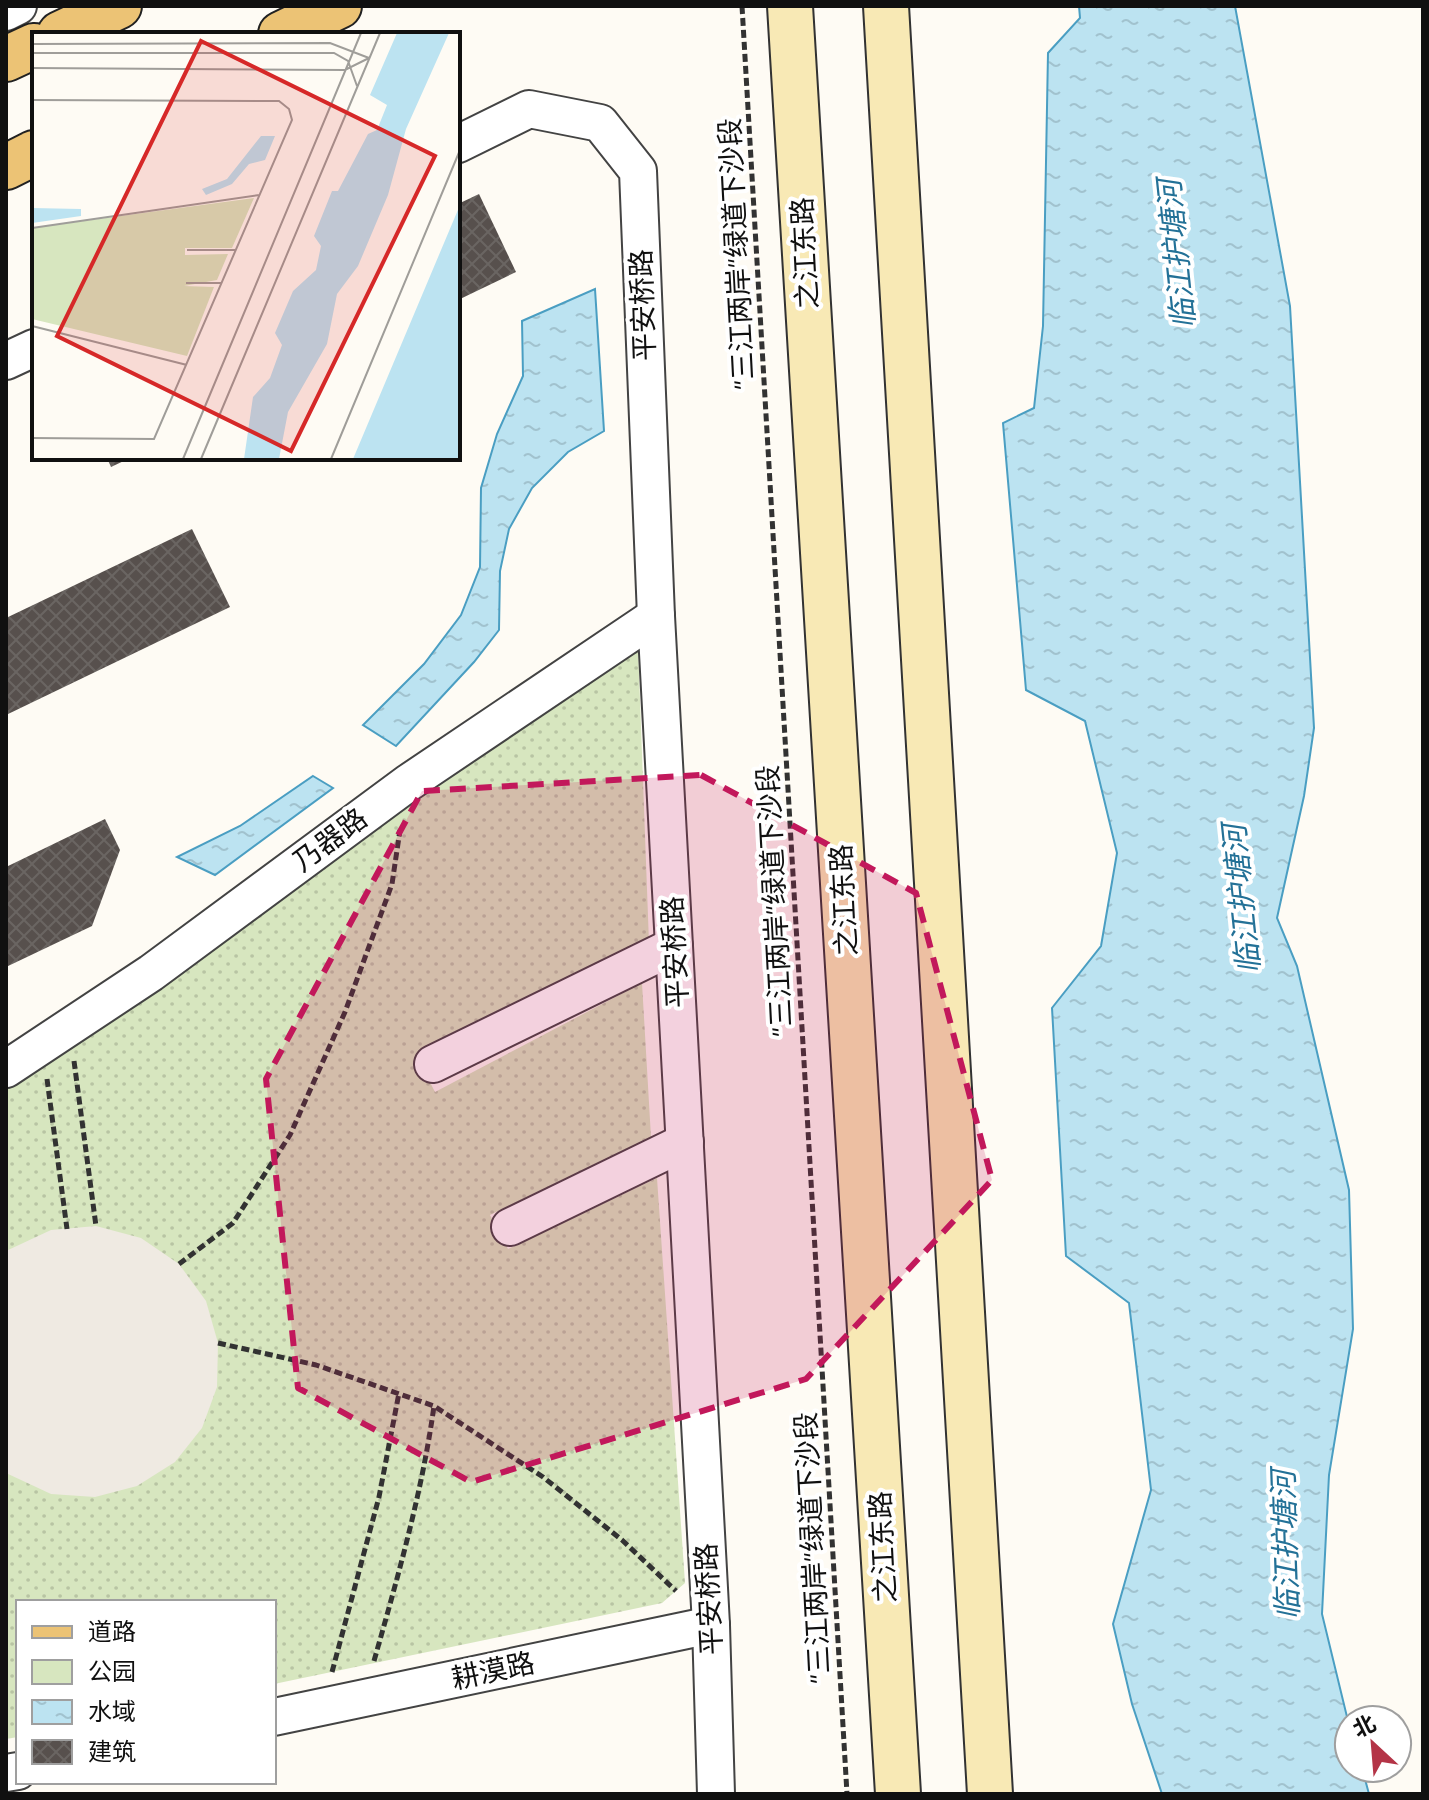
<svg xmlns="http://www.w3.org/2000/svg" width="1429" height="1800" font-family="'Zilla Slab','Noto Sans SC',serif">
<defs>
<pattern id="green-dots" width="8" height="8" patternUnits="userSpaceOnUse" patternTransform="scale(2)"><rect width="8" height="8" fill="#d7e6bf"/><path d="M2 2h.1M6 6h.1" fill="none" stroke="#b8c4a3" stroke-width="1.8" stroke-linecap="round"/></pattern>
<pattern id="water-ripples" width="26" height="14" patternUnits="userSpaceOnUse" patternTransform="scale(2)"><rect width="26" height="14" fill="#bce3f1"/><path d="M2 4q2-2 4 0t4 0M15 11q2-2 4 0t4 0" fill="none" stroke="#a1c2ce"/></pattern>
<pattern id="building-cross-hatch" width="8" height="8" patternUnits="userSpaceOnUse" patternTransform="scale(2)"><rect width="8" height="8" fill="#57504d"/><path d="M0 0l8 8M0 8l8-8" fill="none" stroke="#6a6562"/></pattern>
</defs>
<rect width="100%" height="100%" fill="#fefbf4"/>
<path fill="url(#green-dots)" d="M638 646 649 943 416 1055 435 1092 642 983 651 1137 490 1215 508 1249 657 1178 685 1583 662 1603 274 1684V1602H18V1737L6 1739V1061Z"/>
<path fill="#efeae2" d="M96 1226 141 1238 179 1264 206 1301 218 1343 217 1387 202 1428 175 1462 137 1486 95 1497 51 1494 6 1473V1251L51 1230Z"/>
<g fill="url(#water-ripples)" stroke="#4a9ec2" stroke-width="2">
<path d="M1079 6H1235L1290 306 1314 728 1304 796 1277 918 1297 966 1349 1190 1353 1329 1329 1475 1322 1614 1349 1725V1768H1362L1369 1794H1162L1132 1704 1113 1624 1151 1490 1129 1303 1066 1256 1052 1008 1101 946 1117 853 1085 721 1026 690 1003 423 1034 408 1043 326 1048 53 1080 18Z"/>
<path d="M595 289 604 431 568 452 532 488 509 529 500 571 499 630 474 662 396 746 363 725 424 664 461 615 480 567 481 488 497 434 523 376 522 321Z"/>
<path d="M313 776 333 788 215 875 177 857 240 826Z"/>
</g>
<g fill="url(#building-cross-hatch)">
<path d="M479 194 516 272 458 300V204Z"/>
<path d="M107 458H130L111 467Z"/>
<path d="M192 529 230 607 6 715V618Z"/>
<path d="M105 819 120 850 92 926 6 967V867Z"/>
</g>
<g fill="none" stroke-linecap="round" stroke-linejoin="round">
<g stroke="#434343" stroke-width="40">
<g id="street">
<path d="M6 12 18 6"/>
<path d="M458 144 529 109 600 123 638 171 656 616 711 1625 716 1794"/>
<path d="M6 361 34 348"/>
<path d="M433 1064 674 946"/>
<path d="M6 1069 151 973 408 783 656 616"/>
<path d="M510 1227 685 1142"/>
<path d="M274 1717 711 1625"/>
<path d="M6 1773 18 1771"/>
</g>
</g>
<g stroke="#323232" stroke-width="48">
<g id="secondary">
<path d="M790 6 898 1794"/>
<path d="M886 6 990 1794"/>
</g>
</g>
<g stroke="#212121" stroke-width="48">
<g id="primary">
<path d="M60 34 119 6"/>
<path d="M281 34 339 6"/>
<path d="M6 59 34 46"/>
<path d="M6 167 34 153"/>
</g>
</g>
<g stroke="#323232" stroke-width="5" stroke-dasharray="8 4" stroke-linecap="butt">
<path d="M742 6 847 1794"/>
<path d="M74 1061 96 1226"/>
<path d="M47 1079 67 1229"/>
<path d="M179 1264 233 1223 290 1135 345 1012 392 884 400 830"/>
<path d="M218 1343 316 1365 434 1406 543 1477 622 1540 676 1591"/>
<path d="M374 1661C398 1576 422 1493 434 1406"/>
<path d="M332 1672 379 1497 399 1393"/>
</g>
<use href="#street" stroke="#fff" stroke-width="36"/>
<use href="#secondary" stroke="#f8e9b5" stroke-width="44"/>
<use href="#primary" stroke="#ecc375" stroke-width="44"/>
</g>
<path fill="#c2185b" fill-opacity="0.2" stroke="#c2185b" stroke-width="6" stroke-dasharray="16 10" stroke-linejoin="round" d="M701 775 916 893 992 1180 806 1379 471 1482 298 1388 266 1079 422 791Z"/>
<g text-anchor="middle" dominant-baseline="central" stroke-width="8" stroke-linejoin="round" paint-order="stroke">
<g font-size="28" fill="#101010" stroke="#fff">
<text transform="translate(805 253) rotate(-93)">之江东路</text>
<text transform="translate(737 254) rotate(-93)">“三江两岸”绿道下沙段</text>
<text transform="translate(643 305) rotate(-92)">平安桥路</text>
<text transform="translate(330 840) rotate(-37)">乃器路</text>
<text transform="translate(844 900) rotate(-93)">之江东路</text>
<text transform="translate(775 901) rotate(-93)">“三江两岸”绿道下沙段</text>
<text transform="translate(675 952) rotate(-93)">平安桥路</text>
<text transform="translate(883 1547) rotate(-93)">之江东路</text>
<text transform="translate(813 1548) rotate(-93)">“三江两岸”绿道下沙段</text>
<text transform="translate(709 1599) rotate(-93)">平安桥路</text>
<text transform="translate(493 1671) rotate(-12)">耕漠路</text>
</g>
<g font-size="30" font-style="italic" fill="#237197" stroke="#fff">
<text transform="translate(1177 254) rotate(-96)">临江护塘河</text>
<text transform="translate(1242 899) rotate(-96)">临江护塘河</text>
<text transform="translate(1286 1545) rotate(-92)">临江护塘河</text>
</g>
</g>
<g transform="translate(32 32)">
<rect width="428" height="428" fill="#fefbf4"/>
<path d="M222 166 200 216H153V223L196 222 185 248 152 254 182 255 155 324 0 287V196Z" fill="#d7e6bf"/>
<path d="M365 1H417L374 97 356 163 326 234 305 262 295 312 256 380 247 427H212L221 365 238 346 250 313 243 301 261 259 284 238 289 214 282 204 300 159H306L336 102 345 98 355 73 338 63ZM229 104H243L233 128 217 132 200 152 174 163 170 157 195 147ZM428 173V427H321ZM0 176 49 177V184L0 191Z" fill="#bce3f1"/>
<path fill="none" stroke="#9f9d99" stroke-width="2" d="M0 12 298 11 337 26M0 21H302L316 29 325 54M0 36 313 38 337 26M0 68 247 69 257 77 260 88 122 407 0 406M0 196 227 163M155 218H204M154 251H190M0 294 155 333M151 427 329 1M169 427 348 1M299 427 428 118"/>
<path fill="#d62828" fill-opacity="0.15" stroke="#d62828" stroke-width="4" d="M169 9 403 124 259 419 25 304Z"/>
<rect width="428" height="428" fill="none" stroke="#101010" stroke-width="4"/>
</g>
<rect width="1429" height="1800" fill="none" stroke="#101010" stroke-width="16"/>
<rect x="16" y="1600" width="260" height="184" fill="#ffffff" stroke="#9f9f9f" stroke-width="2"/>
<rect x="32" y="1626" width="40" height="12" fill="#ecc375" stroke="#9f9f9f" stroke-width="2"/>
<text x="88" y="1640" font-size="24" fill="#101010">道路</text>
<rect x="32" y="1660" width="40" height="24" fill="#d7e6bf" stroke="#9f9f9f" stroke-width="2"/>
<text x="88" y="1680" font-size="24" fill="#101010">公园</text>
<rect x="32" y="1700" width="40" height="24" fill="url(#water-ripples)" stroke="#9f9f9f" stroke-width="2"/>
<text x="88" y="1720" font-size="24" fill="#101010">水域</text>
<rect x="32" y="1740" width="40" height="24" fill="url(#building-cross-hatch)" stroke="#9f9f9f" stroke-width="2"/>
<text x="88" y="1760" font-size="24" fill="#101010">建筑</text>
<g transform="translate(1373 1744) rotate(334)"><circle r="38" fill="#ffffff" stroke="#9f9f9f" stroke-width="2"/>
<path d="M0-6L14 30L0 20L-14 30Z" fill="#b43447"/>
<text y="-12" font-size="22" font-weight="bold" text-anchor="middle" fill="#101010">北</text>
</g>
</svg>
